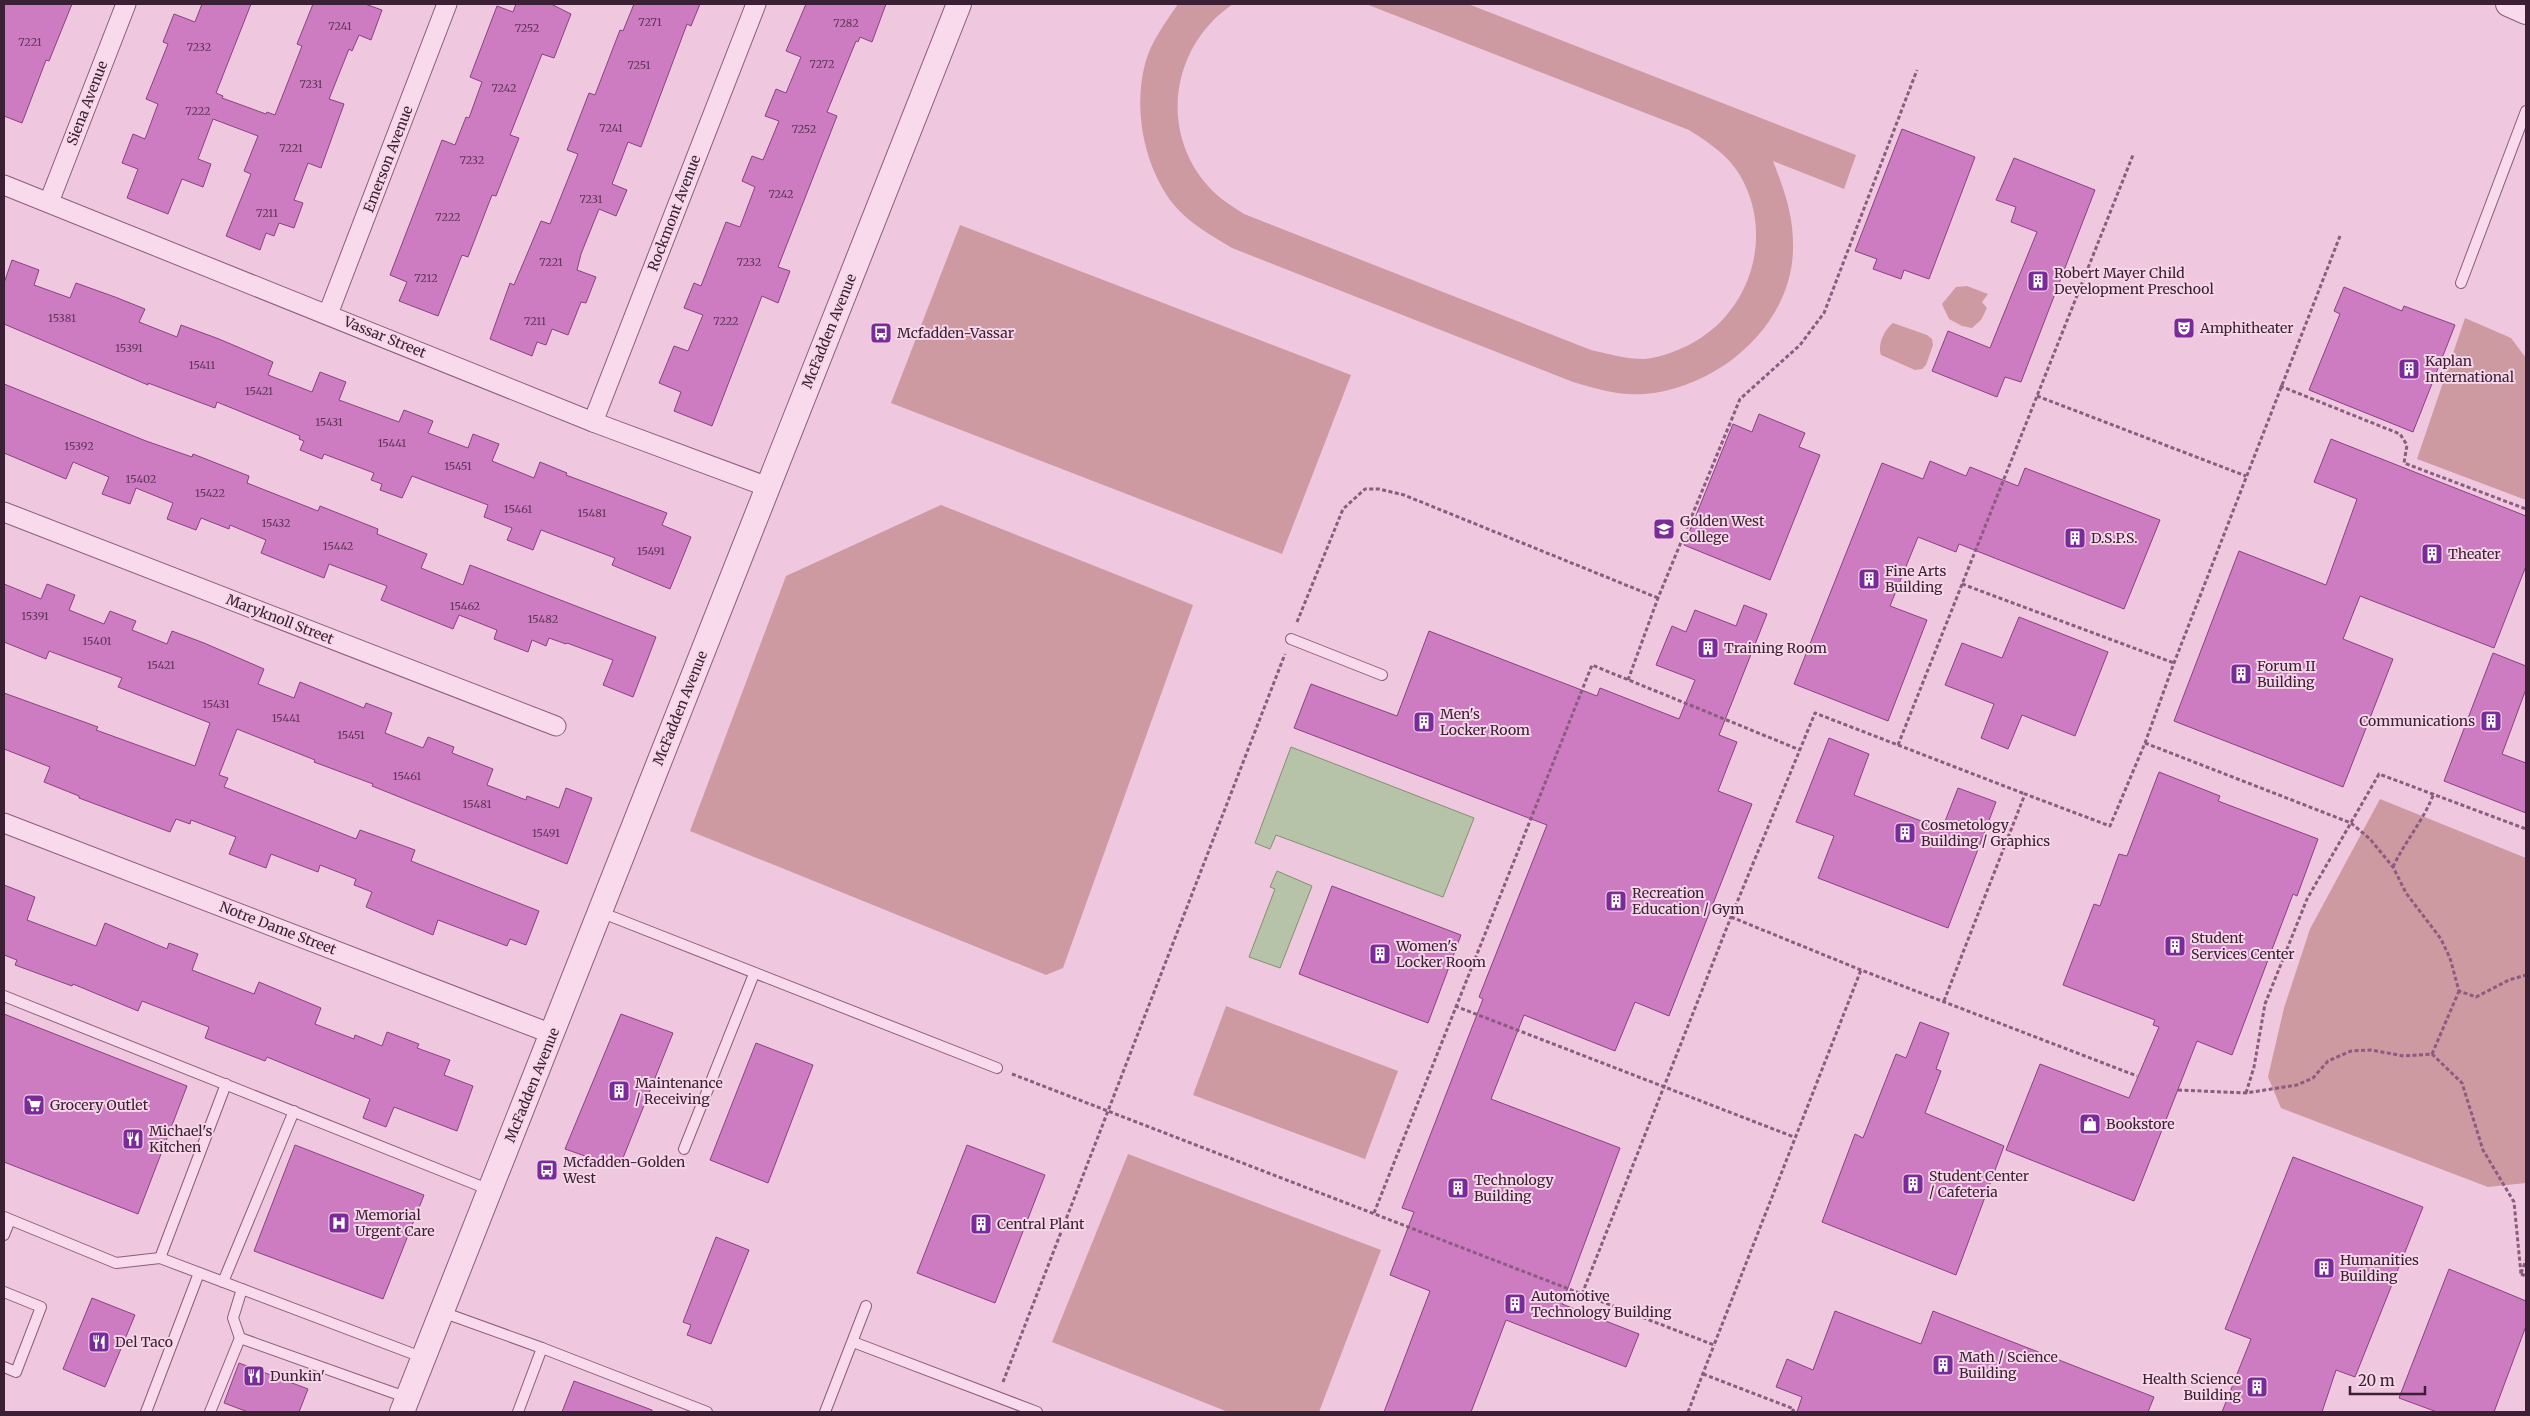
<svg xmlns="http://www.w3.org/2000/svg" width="2530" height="1416" font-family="Merriweather,serif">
<rect width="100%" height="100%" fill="#efc7de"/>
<g fill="#cd9aa2">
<path d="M1178 4H1233C1172 45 1158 130 1208 186 1218 198 1232 206 1244 214L1591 350C1608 354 1626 359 1644 359 1656 358 1669 354 1680 349 1744 323 1774 247 1745 185 1734 159 1711 144 1689 130L1366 4H1468L1856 155 1844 189 1773 161C1785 192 1794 217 1793 250 1791 327 1717 388 1644 394 1619 396 1597 389 1573 382L1232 248C1211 235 1190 224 1174 205 1144 167 1133 110 1145 64 1151 41 1166 22 1178 4Z"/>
<path d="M960 225 1351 375 1282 554 891 403Z"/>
<path d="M1967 286 1988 294 1982 302 1987 308 1981 320 1972 328 1962 326 1949 319 1942 304 1956 287Z"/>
<path d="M2465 318 2511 338 2526 358V500L2417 459Z"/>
<path d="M1893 323 1927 335 1932 339 1933 345 1926 365 1922 369 1915 370 1881 355C1877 344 1885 329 1893 323Z"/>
<path d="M941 505 1193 605 1063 968 1046 975 690 831 786 576Z"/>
<path d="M2380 799 2526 858V1183L2488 1187 2281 1108 2268 1077 2284 1008 2310 929Z"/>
<path d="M1226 1006 1398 1071 1365 1159 1193 1095Z"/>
<path d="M1128 1154 1381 1250 1319 1412H1228L1052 1342Z"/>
</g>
<g fill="#b7c3a8" stroke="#81916e">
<path d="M1291 747 1474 818 1443 897 1276 835 1270 849 1255 843Z"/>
<path d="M1277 871 1312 886 1280 968 1249 957 1275 889 1270 887Z"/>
</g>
<g fill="#cd7cc2" stroke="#8a4182">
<path d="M4 4H72L49 61 46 60 22 123 4 116Z"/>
<path d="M202 4H251L216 93 223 96 222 98 266 114 267 112 275 115 302 46 297 44 313 4H365L382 10 371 40 359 35 352 51 349 49 329 99 344 104 321 168 308 163 294 200 303 203 294 228 279 223 274 236 266 233 260 250 226 236 251 174 244 171 258 136 213 119 198 159 211 164 203 187 182 179 168 214 127 198 138 169 122 163 133 134 145 139 158 104 146 99 168 44 163 42 174 14 195 22Z"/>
<path d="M516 4H551L571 14 554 58 542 54 510 135 519 138 496 196 492 195 468 257 462 255 438 316 399 301 407 282 390 275 442 140 455 145 466 117 469 118 482 82 470 77 497 6 513 12Z"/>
<path d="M634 4H700L691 26 687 24 641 147 628 142 612 184 627 190 616 216 599 209 581 254 577 270 596 277 586 303 581 302 568 335 552 329 546 345 537 342 532 356 490 339 510 283 514 285 541 221 550 224 578 154 567 150 589 93 595 95 620 30 623 31Z"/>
<path d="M806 4H886L872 42 860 37 858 42 856 41 827 112 837 116 778 267 790 271 778 303 762 296 712 426 674 411 681 392 659 383 674 346 688 351 703 315 684 308 694 283 701 286 726 222 740 227 755 187 742 181 752 156 763 160 779 121 765 116 776 89 786 93 801 57 786 51Z"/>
<path d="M1902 129 1975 157 1929 279 1904 270 1901 279 1873 269 1877 259 1855 251Z"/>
<path d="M2014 158 2095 190 2021 382 2005 377 1997 397 1932 371 1948 331 1990 348 2037 232 2011 222 2016 207 1996 200Z"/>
<path d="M12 260 39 270 34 285 70 298 76 283 115 297 145 309 139 322 177 337 181 325 219 339 273 362 268 375 312 392 320 372 346 382 339 400 399 422 404 410 433 421 428 433 468 448 473 434 499 444 492 461 534 478 540 462 567 473 566 475 667 513 662 525 691 537 670 589 612 565 615 558 541 530 533 550 507 540 512 528 484 517 488 505 412 476 402 498 380 490 382 484 371 480 374 473 324 454 322 459 300 450 304 441 299 439 300 436 217 402 215 408 148 383V385L4 324V283Z"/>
<path d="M2344 287 2402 311 2404 306 2455 325 2413 432 2309 390 2340 314 2334 311Z"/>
<path d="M4 384 146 441 192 457 193 454 249 476 247 483 318 511 320 506 378 529 377 534 427 554 421 568 463 585 470 565 656 637 633 697 603 685 613 660 567 643 566 644 549 638 546 646 532 640 528 652 494 639 497 630 459 615 453 629 381 600 387 586 329 564 324 578 261 553 266 540 230 525 229 529 201 518 196 530 167 519 173 503 136 488 130 504 102 494 109 477 73 462 66 479 4 453Z"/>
<path d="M1759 414 1805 433 1799 447 1820 455 1770 580 1684 545 1733 424 1752 432Z"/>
<path d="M2331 439 2526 516V566L2494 648 2360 596 2343 639 2393 659 2343 787 2174 721 2239 551 2326 585 2357 499 2314 482Z"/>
<path d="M1930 461 1966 476 1970 467 2018 486 2025 468 2160 520 2124 609 1959 544 1956 552 1918 537 1890 606 1927 620 1888 721 1794 684 1882 463 1923 479Z"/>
<path d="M4 584 41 599 47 584 75 595 69 610 104 624 110 611 136 621 132 630 167 644 172 631 204 643 264 669 258 684 294 698 300 682 364 708 366 703 392 713 385 733 423 748 428 737 454 747 452 753 493 769 487 785 526 800 527 796 559 808 566 788 592 798 567 864 372 786 373 784 314 762 315 760 237 729 219 775 228 778 224 787 356 839 360 830 415 850 411 861 539 911 526 945 510 939 507 946 438 920 433 935 366 907 372 892 354 885 356 879 320 865 318 872 271 854 266 868 229 854 236 837 191 820 190 824 176 819 170 832 79 798V796L44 782 50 767 4 749V693L98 727 96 730 195 766 210 723 118 687 122 678 49 651 46 659 4 642Z"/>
<path d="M1744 605 1767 614 1719 735 1737 742 1718 791 1752 804 1669 1016 1635 1002 1615 1051 1524 1015 1491 1099 1620 1148 1562 1304 1639 1334 1626 1367 1506 1320 1471 1412H1384L1430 1291 1390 1275 1414 1212 1402 1208 1483 999 1479 997 1547 825 1294 728 1311 684 1397 716 1429 631 1597 696 1600 688 1679 719 1695 680 1656 665 1672 626 1686 632 1695 610 1736 626Z"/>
<path d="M2019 617 2108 652 2075 736 2022 715 2008 749 1981 738 1994 704 1945 685 1962 643 2002 658Z"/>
<path d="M2493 653 2526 666V689L2502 754 2526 763V813L2444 781Z"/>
<path d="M1829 738 1869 754 1854 795 1942 829 1958 788 1996 802 1948 928 1818 878 1834 836 1796 822Z"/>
<path d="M2159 772 2220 796 2218 801 2318 839 2297 896 2293 894 2232 1055 2197 1041 2134 1201 2006 1150 2040 1064 2129 1098 2159 1027 2153 1025 2155 1020 2063 985 2094 904 2100 906 2119 854 2127 856Z"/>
<path d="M4 885 35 897 27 920 96 946 105 923 167 949 169 943 198 954 192 970 254 994 259 982 321 1008 315 1024 354 1039 355 1035 382 1046 387 1032 419 1044 417 1048 450 1060 444 1075 473 1086 457 1131 394 1107 386 1127 363 1118 370 1099 267 1057 265 1061 205 1038 209 1027 142 1001 138 1011 73 984 72 986 15 965 17 960 4 955Z"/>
<path d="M1332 886 1461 935 1428 1023 1299 974Z"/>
<path d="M4 1014 187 1086 138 1214 4 1162Z"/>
<path d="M621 1014 673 1033 619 1168 565 1149Z"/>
<path d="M1920 1022 1949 1033 1936 1069 1941 1071 1925 1113 2004 1146 1956 1275 1822 1222 1855 1134 1863 1138 1896 1054 1906 1058Z"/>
<path d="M756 1043 813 1065 768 1183 710 1160Z"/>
<path d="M295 1145 424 1195 383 1299 254 1251Z"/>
<path d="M967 1145 1045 1175 995 1303 917 1273Z"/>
<path d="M2293 1157 2423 1207 2355 1377 2336 1370 2322 1412H2222L2251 1339 2225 1329Z"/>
<path d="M716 1237 749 1250 711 1344 687 1335 691 1325 683 1322Z"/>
<path d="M2449 1269 2526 1301V1326L2494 1412H2437L2399 1398Z"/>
<path d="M92 1298 135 1315 105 1387 63 1369Z"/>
<path d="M1835 1311 1921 1344 1933 1311 2154 1397 2148 1412H1797L1802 1397 1776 1387 1787 1359 1813 1370Z"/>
<path d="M239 1363 308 1389 299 1412H248L224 1403Z"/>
<path d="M574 1381 652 1410V1412H562Z"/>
</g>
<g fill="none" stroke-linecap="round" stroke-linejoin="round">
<g stroke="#8b5c7f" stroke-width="12">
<g id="service">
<path d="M2461 283 2526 111"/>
<path d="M1291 639 1382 675"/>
<path d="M600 912 997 1068"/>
<path d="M4 996 490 1190"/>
<path d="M684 1149 754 974"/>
<path d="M4 1217 116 1263 160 1258 424 1358"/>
<path d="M4 1235 10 1220"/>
<path d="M160 1258 226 1084"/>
<path d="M223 1282 294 1111"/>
<path d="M4 1292 41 1307 16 1372 4 1367"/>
<path d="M442 1312 542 1348 707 1412"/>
<path d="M240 1338 233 1318 242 1289"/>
<path d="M853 1342 1037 1412"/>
<path d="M146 1412 199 1273"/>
<path d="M210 1412 240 1338 408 1398"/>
<path d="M518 1412 542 1348"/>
<path d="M825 1412 866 1306"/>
</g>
</g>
<g stroke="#8b5c7f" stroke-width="21">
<g id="minor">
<path d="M4 185 593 422 768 487"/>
<path d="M49 202 126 4"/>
<path d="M328 314 447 4"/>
<path d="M593 422 756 4"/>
<path d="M4 512 556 726"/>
<path d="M4 823 552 1034"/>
</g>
</g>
<g stroke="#8b5c7f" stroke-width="26">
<g id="tertiary">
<path d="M2508 4 2526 12"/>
<path d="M402 1412 959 4"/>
</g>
</g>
<g stroke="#8b5c7f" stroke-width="3" stroke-dasharray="4 2.5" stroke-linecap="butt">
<path d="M2280 386 2400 434 2407 445 2404 463 2526 509"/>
<path d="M2037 396 2246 476"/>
<path d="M1962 584 2174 663"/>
<path d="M1297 622 1343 509 1365 489H1379L1404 495 1658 598"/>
<path d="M1628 680 1658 598 1740 399 1800 345 1824 313 1917 70"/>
<path d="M2145 743 2351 823 2370 839 2393 867 2406 893 2441 939 2450 958 2459 991 2476 997 2509 980 2526 975"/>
<path d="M1898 745 2133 155"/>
<path d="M2393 867C2405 841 2424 820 2434 793"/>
<path d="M1731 917 1861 970 2137 1076"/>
<path d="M1944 1001 2025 794 2110 826 2145 743 2174 663 2340 236"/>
<path d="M1455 1006 1794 1137"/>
<path d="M2432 1054 2459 991"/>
<path d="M1012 1074 1714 1345 1861 970"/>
<path d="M2178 1090 2246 1093 2297 1085 2313 1078 2328 1061 2351 1051 2371 1050 2404 1056 2432 1054 2462 1083 2483 1150 2514 1202 2521 1274"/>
<path d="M2246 1093 2254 1067 2265 1004 2307 899 2379 774 2526 829"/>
<path d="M1374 1213 1592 665 1800 750"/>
<path d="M2521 1273 2526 1260"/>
<path d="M2521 1274 2526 1276"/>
<path d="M1582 1294 1731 917 1815 713 2025 794"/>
<path d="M1703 1374 1794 1409 1792 1412"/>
<path d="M1003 1382 1285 654"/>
<path d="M1688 1412 1714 1345"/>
</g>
<use href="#service" stroke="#f9daec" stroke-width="10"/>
<use href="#minor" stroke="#f9daec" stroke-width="19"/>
<use href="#tertiary" stroke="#f9daec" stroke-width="24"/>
</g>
<defs>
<g id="building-square" transform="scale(1.125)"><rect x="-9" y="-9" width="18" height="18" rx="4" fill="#7a2b9a" stroke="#f6d6e8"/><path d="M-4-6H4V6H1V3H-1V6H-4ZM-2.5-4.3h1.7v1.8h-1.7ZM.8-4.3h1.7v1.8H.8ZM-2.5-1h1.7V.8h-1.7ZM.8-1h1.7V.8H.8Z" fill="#fff"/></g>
<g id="theatre-square" transform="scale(1.125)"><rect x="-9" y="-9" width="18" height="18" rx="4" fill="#7a2b9a" stroke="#f6d6e8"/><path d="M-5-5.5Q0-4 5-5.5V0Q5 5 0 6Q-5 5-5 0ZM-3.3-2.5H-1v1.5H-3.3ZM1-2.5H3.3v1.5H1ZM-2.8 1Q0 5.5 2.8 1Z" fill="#fff"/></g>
<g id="bus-square" transform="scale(1.125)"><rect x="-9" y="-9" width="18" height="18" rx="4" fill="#7a2b9a" stroke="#f6d6e8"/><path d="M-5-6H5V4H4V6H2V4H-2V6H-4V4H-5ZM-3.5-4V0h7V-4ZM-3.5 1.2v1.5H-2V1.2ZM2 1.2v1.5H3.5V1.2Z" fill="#fff"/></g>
<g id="university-square" transform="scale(1.125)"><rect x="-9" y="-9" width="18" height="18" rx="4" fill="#7a2b9a" stroke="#f6d6e8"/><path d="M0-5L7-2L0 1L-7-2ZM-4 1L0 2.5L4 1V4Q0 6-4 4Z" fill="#fff"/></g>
<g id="supermarket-square" transform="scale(1.125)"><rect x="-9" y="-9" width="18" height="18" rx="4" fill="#7a2b9a" stroke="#f6d6e8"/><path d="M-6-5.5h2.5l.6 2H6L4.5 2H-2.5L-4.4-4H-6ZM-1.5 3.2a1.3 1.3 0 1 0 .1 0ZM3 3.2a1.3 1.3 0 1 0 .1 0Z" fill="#fff"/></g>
<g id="shop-square" transform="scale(1.125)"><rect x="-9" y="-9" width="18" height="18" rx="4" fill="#7a2b9a" stroke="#f6d6e8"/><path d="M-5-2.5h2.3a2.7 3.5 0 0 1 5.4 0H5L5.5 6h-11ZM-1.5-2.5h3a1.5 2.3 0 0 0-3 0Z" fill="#fff"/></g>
<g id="restaurant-square" transform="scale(1.125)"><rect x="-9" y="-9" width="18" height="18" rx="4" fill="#7a2b9a" stroke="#f6d6e8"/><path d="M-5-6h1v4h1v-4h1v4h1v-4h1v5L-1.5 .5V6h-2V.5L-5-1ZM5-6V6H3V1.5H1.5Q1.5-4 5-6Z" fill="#fff"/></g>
<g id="hospital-square" transform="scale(1.125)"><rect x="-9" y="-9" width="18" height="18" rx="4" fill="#7a2b9a" stroke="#f6d6e8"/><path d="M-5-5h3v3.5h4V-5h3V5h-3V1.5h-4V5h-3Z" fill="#fff"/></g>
</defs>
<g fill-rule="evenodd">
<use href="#building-square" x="2038" y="281"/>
<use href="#theatre-square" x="2184" y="328"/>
<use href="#bus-square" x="881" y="333"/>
<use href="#building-square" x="2409" y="369"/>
<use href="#university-square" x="1664" y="529"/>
<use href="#building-square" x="2075" y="538"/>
<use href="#building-square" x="2432" y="554"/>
<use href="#building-square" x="1869" y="579"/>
<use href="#building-square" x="1708" y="648"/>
<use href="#building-square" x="2241" y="674"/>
<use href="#building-square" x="2491" y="721"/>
<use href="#building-square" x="1424" y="722"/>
<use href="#building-square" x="1905" y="833"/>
<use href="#building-square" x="1616" y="901"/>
<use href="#building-square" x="2175" y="946"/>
<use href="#building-square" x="1380" y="954"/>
<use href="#building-square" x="619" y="1091"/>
<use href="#supermarket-square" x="34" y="1105"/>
<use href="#shop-square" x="2090" y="1124"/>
<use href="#restaurant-square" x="133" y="1139"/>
<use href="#bus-square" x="547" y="1170"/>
<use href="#building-square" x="1913" y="1184"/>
<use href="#building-square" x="1458" y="1188"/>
<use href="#hospital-square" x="339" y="1223"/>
<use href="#building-square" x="981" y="1224"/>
<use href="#building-square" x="2324" y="1268"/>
<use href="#building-square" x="1515" y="1304"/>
<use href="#restaurant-square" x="99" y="1342"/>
<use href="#building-square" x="1943" y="1365"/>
<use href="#restaurant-square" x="254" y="1376"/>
<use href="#building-square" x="2257" y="1387"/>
</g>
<g text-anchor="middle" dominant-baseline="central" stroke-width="4" stroke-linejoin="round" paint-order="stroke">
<g font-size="11" fill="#603758">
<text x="650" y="22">7271</text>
<text x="846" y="23">7282</text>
<text x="340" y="26">7241</text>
<text x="527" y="28">7252</text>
<text x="30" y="42">7221</text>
<text x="199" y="47">7232</text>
<text x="822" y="64">7272</text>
<text x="639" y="65">7251</text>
<text x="311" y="84">7231</text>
<text x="504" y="88">7242</text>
<text x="198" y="111">7222</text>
<text x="611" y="128">7241</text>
<text x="804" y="129">7252</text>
<text x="291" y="148">7221</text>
<text x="472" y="160">7232</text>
<text x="781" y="194">7242</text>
<text x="591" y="199">7231</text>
<text x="267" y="213">7211</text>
<text x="448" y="217">7222</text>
<text x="551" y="262">7221</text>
<text x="749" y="262">7232</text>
<text x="426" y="278">7212</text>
<text x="62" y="318">15381</text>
<text x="535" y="321">7211</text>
<text x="726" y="321">7222</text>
<text x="129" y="348">15391</text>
<text x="202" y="365">15411</text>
<text x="259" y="391">15421</text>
<text x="329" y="422">15431</text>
<text x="392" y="443">15441</text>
<text x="79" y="446">15392</text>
<text x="458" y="466">15451</text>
<text x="141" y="479">15402</text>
<text x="210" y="493">15422</text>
<text x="518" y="509">15461</text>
<text x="592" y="513">15481</text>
<text x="276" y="523">15432</text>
<text x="338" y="546">15442</text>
<text x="651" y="551">15491</text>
<text x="465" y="606">15462</text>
<text x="35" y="616">15391</text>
<text x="543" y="619">15482</text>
<text x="97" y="641">15401</text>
<text x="161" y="665">15421</text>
<text x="216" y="704">15431</text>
<text x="286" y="718">15441</text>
<text x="351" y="735">15451</text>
<text x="407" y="776">15461</text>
<text x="477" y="804">15481</text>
<text x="546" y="833">15491</text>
</g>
<g font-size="14" fill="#3b2035" stroke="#f6d6e8">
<text transform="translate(87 103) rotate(-69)">Siena Avenue</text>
<text transform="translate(388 159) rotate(-69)">Emerson Avenue</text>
<text transform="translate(674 213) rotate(-69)">Rockmont Avenue</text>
<text transform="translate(829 331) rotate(-68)">McFadden Avenue</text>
<text transform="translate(385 337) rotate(22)">Vassar Street</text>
<text transform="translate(280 619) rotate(21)">Maryknoll Street</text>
<text transform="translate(680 708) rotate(-68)">McFadden Avenue</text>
<text transform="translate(278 928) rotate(21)">Notre Dame Street</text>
<text transform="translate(532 1085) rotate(-68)">McFadden Avenue</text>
</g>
<g font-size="14" fill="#3b2035" stroke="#f6d6e8" text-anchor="start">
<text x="2054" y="273">Robert Mayer Child<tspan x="2054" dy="16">Development Preschool</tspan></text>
<text x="2200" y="328">Amphitheater</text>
<text x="897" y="333">Mcfadden-Vassar</text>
<text x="2425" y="361">Kaplan<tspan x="2425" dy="16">International</tspan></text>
<text x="1680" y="521">Golden West<tspan x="1680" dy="16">College</tspan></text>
<text x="2091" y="538">D.S.P.S.</text>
<text x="2448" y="554">Theater</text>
<text x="1885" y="571">Fine Arts<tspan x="1885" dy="16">Building</tspan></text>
<text x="1724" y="648">Training Room</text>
<text x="2257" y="666">Forum II<tspan x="2257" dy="16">Building</tspan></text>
<text x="1440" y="714">Men's<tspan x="1440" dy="16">Locker Room</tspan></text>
<text x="2475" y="721" text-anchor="end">Communications</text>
<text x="1921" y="825">Cosmetology<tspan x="1921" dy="16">Building / Graphics</tspan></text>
<text x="1632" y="893">Recreation<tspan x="1632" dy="16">Education / Gym</tspan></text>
<text x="2191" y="938">Student<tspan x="2191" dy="16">Services Center</tspan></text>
<text x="1396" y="946">Women's<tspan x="1396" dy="16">Locker Room</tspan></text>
<text x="635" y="1083">Maintenance<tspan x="635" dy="16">/ Receiving</tspan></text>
<text x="50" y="1105">Grocery Outlet</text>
<text x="2106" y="1124">Bookstore</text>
<text x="149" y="1131">Michael's<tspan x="149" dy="16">Kitchen</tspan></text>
<text x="563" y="1162">Mcfadden-Golden<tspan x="563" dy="16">West</tspan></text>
<text x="1929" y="1176">Student Center<tspan x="1929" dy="16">/ Cafeteria</tspan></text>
<text x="1474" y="1180">Technology<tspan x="1474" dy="16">Building</tspan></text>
<text x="355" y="1215">Memorial<tspan x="355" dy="16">Urgent Care</tspan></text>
<text x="997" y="1224">Central Plant</text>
<text x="2340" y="1260">Humanities<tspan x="2340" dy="16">Building</tspan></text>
<text x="1531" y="1296">Automotive<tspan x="1531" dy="16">Technology Building</tspan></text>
<text x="115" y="1342">Del Taco</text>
<text x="1959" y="1357">Math / Science<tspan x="1959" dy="16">Building</tspan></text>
<text x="270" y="1376">Dunkin'</text>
<text x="2241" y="1379" text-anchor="end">Health Science<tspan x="2241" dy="16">Building</tspan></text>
</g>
</g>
<rect width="2530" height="1416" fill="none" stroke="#3b2035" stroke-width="10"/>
<path d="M2350 1386v8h75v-8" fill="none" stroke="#3b2035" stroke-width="2.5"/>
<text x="2358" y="1386" font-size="15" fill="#3b2035" stroke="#f6d6e8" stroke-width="4" paint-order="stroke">20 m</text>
</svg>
